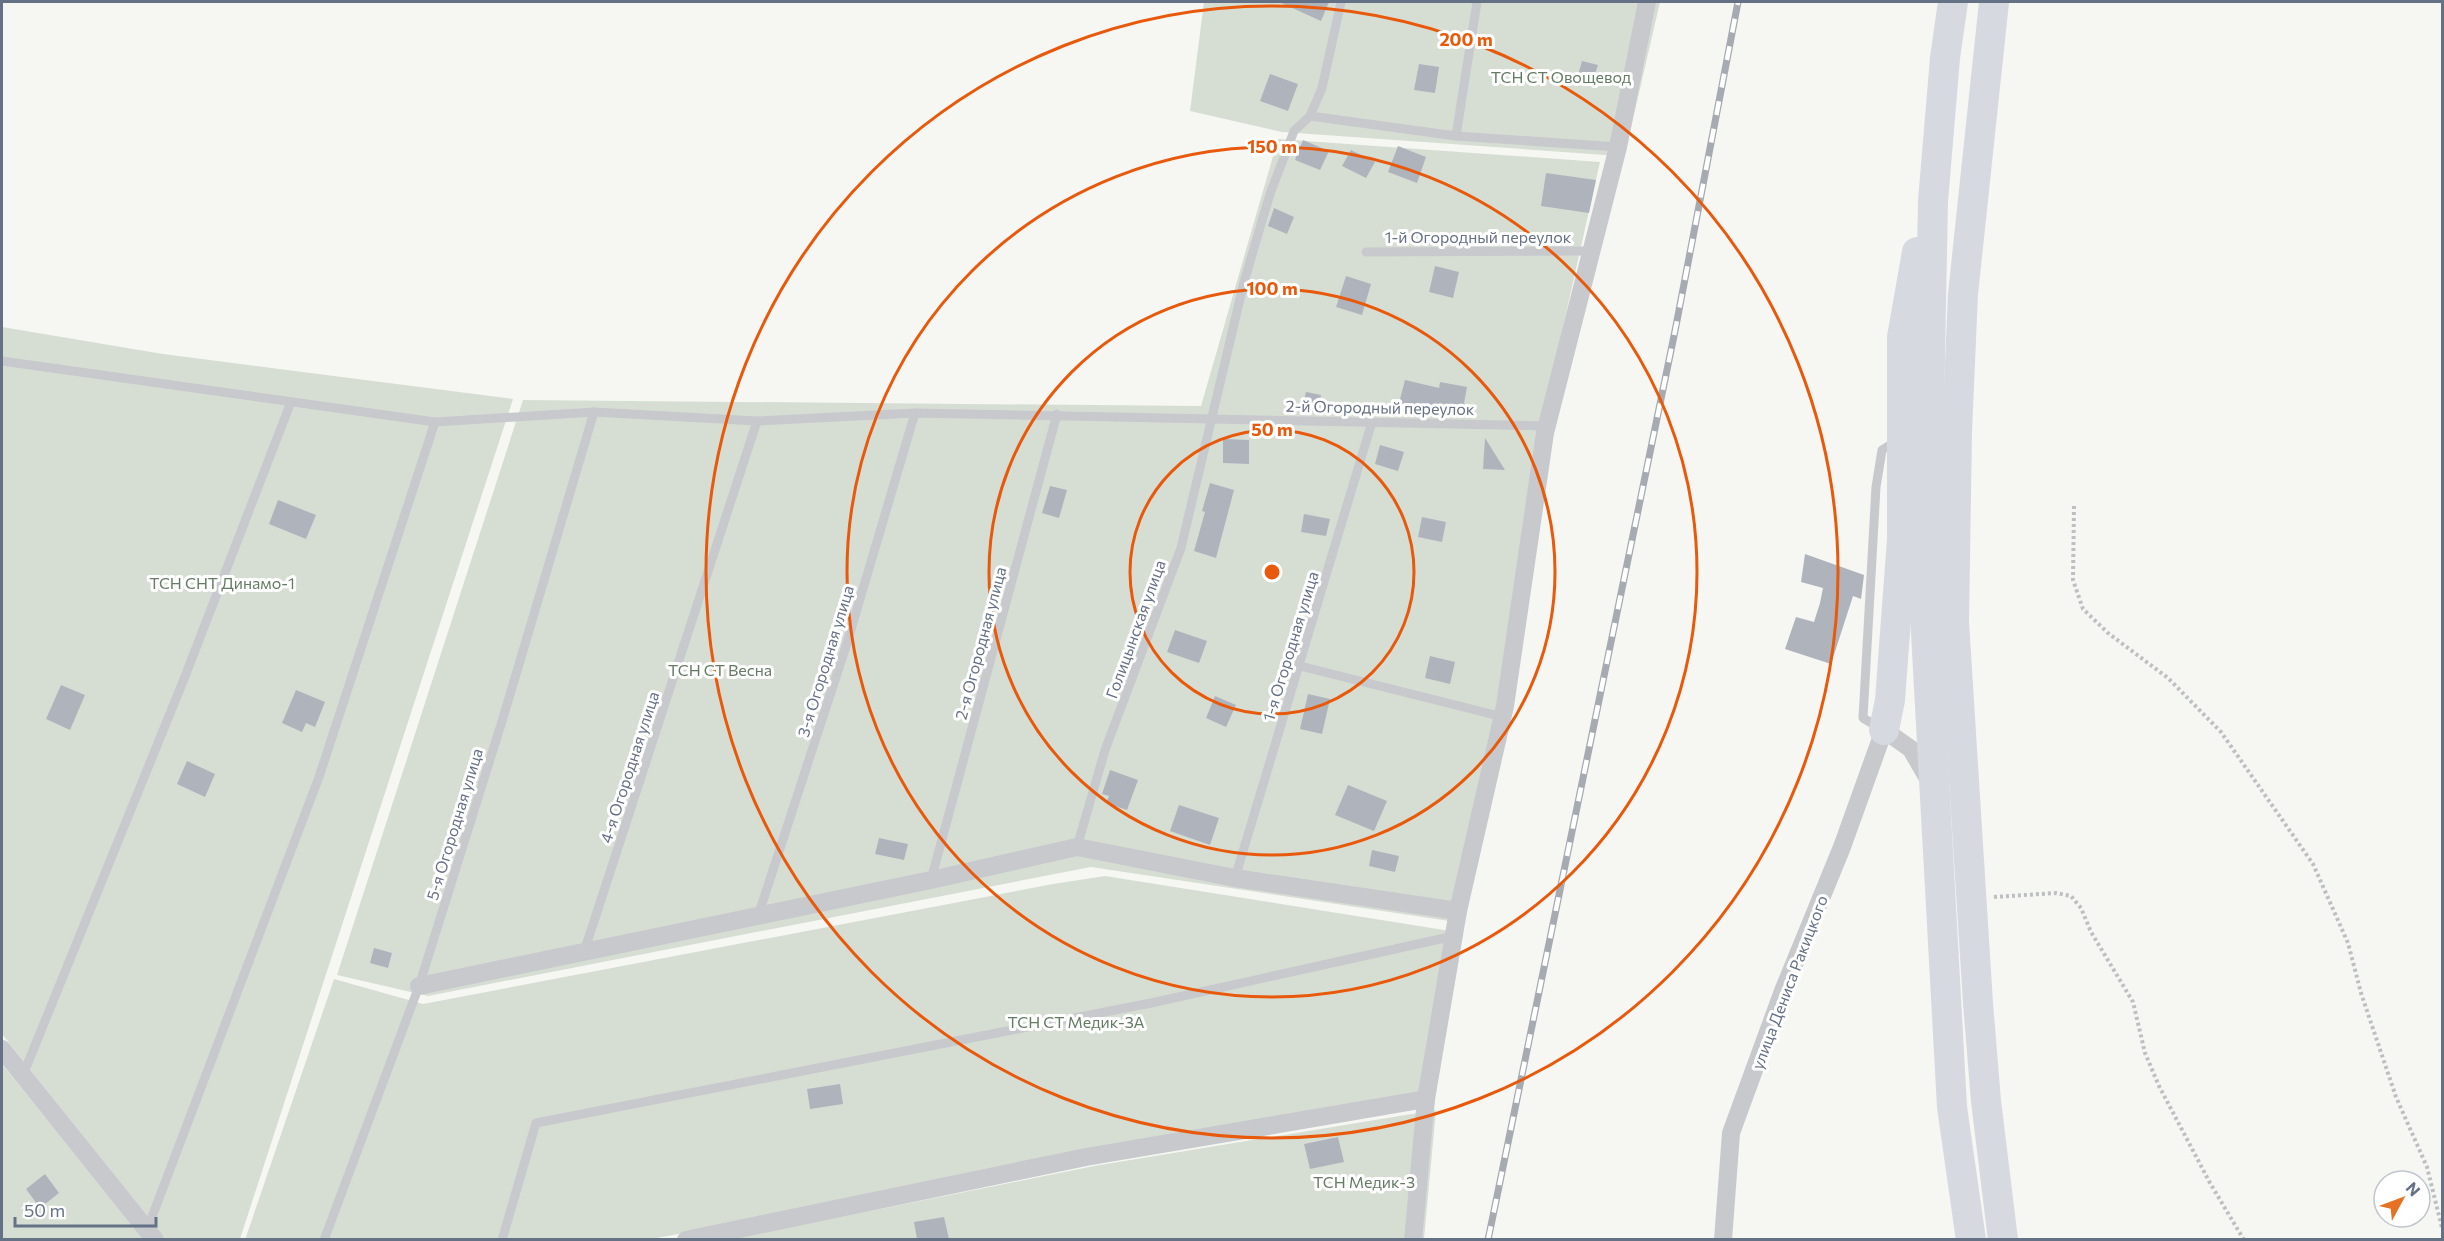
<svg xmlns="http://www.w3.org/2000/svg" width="2444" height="1241" font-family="Commissioner,sans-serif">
<rect width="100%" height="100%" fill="#f6f7f3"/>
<g fill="#d6ded4">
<path d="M1204 2H1660L1624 158 1605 155 1282 132 1190 111Z"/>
<path d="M1278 139 1600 162 1536 447 1494 728 1449 921 1091 867 428 996 337 975 523 400 1201 406Z"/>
<path d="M2 327 163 354 513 399 240 1239H165L2 1034Z"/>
<path d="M1105 876 1463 933 1435 1097 651 1239 245 1240 334 979 423 1004 1053 884Z"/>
<path d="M2 1064 144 1239H2Z"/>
<path d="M1436 1110 1424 1239 726 1240 1094 1166Z"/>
</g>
<g fill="#afb4bc">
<path d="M1279 2H1329L1321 21Z"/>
<path d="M1582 61 1598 65 1591 86 1576 82Z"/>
<path d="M1419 64 1439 67 1435 93 1414 90Z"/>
<path d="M1270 74 1298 84 1288 111 1260 101Z"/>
<path d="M1303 140 1329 151 1320 170 1295 160Z"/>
<path d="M1398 146 1426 157 1417 183 1388 172Z"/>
<path d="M1351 150 1375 162 1366 178 1342 166Z"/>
<path d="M1546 173 1596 180 1589 213 1541 206Z"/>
<path d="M1274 208 1294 217 1287 234 1268 226Z"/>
<path d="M1435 266 1459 272 1453 298 1429 292Z"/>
<path d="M1346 276 1371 284 1362 315 1336 307Z"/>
<path d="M1405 380 1439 388 1440 382 1467 387 1464 403 1471 415 1427 407 1426 410 1399 403Z"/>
<path d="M1306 392 1321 395 1318 413 1302 410Z"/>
<path d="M1485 438 1505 470 1483 469Z"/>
<path d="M1223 439 1249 440V464L1223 463Z"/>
<path d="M1380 445 1404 452 1398 471 1375 464Z"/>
<path d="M1210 483 1234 490 1216 558 1194 551 1205 512 1202 511Z"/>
<path d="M1050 486 1067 490 1059 518 1042 513Z"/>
<path d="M278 500 316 515 306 539 269 524Z"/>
<path d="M1304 514 1330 519 1326 536 1301 532Z"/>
<path d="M1422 517 1446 522 1442 542 1418 537Z"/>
<path d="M1805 554 1864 575 1861 599 1853 596 1831 664 1785 649 1796 617 1814 622 1820 603 1823 588 1801 582Z"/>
<path d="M1175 630 1207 641 1199 663 1167 652Z"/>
<path d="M1430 656 1455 662 1450 684 1425 678Z"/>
<path d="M61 685 85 695 70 730 46 719Z"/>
<path d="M296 690 325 702 315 727 306 723 302 732 282 723Z"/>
<path d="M1308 694 1330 699 1322 734 1300 729Z"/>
<path d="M1215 696 1236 705 1226 727 1206 718Z"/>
<path d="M187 761 215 774 205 797 177 784Z"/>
<path d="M1110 770 1138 780 1127 810 1106 803 1109 796 1102 794Z"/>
<path d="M1348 785 1387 801 1374 831 1335 815Z"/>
<path d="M1179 805 1219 818 1210 845 1170 831Z"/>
<path d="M879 838 908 844 904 860 875 854Z"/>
<path d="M1372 850 1399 856 1395 872 1369 866Z"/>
<path d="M374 948 392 953 388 968 370 963Z"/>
<path d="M840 1084 843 1104 810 1109 807 1089Z"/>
<path d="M1338 1137 1344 1162 1310 1169 1304 1144Z"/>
<path d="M45 1174 59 1193 40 1208 26 1189Z"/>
<path d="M944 1217 949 1239H917L914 1222Z"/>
</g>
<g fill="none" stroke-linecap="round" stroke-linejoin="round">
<g stroke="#bebfc2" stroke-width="4" stroke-dasharray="3 3" stroke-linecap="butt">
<path d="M2074 506 2073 580 2083 609 2108 633 2168 678 2221 732 2313 864 2348 943 2361 993 2396 1097 2427 1167 2442 1228"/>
<path d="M1994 897 2056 893 2071 896 2081 908 2091 932 2133 1002 2145 1053 2159 1086 2210 1183 2244 1240"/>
</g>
<g stroke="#c7c9cd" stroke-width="9">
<path d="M1310 116 1456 136 1618 147"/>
<path d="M1456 136 1477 2"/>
<path d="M1366 252 1591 251"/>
<path d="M2 361 435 422 594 412 757 421 915 413 1547 426"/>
<path d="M1300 666 1503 717"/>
<path d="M1880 728 1863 718 1876 487 1882 450 1898 440"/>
<path d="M1077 847 1105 750 1181 548 1244 282 1270 194 1294 131 1310 116 1322 88 1341 2"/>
<path d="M1235 878 1372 422"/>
<path d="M931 880 1057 414"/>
<path d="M758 916 847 643 915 413"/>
<path d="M584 952 757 421"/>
<path d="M23 1075 184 679 291 402"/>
<path d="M147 1230 319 777 435 422"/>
<path d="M324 1240 419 986 503 718 594 412"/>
<path d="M502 1240 536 1123 1151 1003 1454 936"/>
</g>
<g stroke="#c7c9cd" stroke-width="18">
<path d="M419 986 931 880 1077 847 1235 878 1458 911"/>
<path d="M2 1049 155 1240"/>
<path d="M686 1240 1086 1157 1426 1099"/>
<path d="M1413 1240 1426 1099 1458 911 1505 706 1545 433 1618 147 1647 2"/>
<path d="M1723 1240 1731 1133 1783 991 1842 847 1884 730 1911 749 1930 782"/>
</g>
<g stroke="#d6d9df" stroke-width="30">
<path d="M1953 2 1945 58 1933 201 1925 615 1952 1107 1971 1240"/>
<path d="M1994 2 1963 294 1957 431 1954 622 1978 1003 1986 1101 2003 1240"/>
<path d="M1884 730 1890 700 1902 539V337L1917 252"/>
</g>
<g stroke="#a6aab1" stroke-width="7">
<path id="rail" d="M1488 1240 1675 331 1738 2"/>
</g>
<use href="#rail" stroke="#fff" stroke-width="4.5" stroke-dasharray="14" stroke-linecap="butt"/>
</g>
<g fill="none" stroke="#e8590c" stroke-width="3">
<circle cx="1272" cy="572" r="142"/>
<circle cx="1272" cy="572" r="283"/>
<circle cx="1272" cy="572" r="425"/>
<circle cx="1272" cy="572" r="566"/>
</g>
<g text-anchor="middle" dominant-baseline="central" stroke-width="6" stroke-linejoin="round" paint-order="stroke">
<g font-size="16" fill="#657c64" stroke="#fff">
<text x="1561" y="76">ТСН СТ Овощевод</text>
<text x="222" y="582">ТСН СНТ Динамо-1</text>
<text x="720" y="669">ТСН СТ Весна</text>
<text x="1076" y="1021">ТСН СТ Медик-3А</text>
<text x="1364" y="1181">ТСН Медик-3</text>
</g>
<g font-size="16" fill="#657185" stroke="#fff">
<text x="1478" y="236">1-й Огородный переулок</text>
<text transform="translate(1380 407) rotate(1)">2-й Огородный переулок</text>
<text transform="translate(1135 629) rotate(-70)">Голицынская улица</text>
<text transform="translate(980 643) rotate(-75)">2-я Огородная улица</text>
<text transform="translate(1290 646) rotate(-73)">1-я Огородная улица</text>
<text transform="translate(825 661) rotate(-73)">3-я Огородная улица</text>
<text transform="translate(629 767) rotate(-72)">4-я Огородная улица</text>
<text transform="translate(454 824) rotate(-73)">5-я Огородная улица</text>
<text transform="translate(1789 982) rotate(-69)">улица Дениса Ракицкого</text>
</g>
</g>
<circle cx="1272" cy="572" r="9" fill="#e8590c" stroke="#fff" stroke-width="3"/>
<g font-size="18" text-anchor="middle" font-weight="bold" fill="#e8590c" stroke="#fff" stroke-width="6" stroke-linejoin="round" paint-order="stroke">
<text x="1466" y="46">200 m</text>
<text x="1272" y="153">150 m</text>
<text x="1272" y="295">100 m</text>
<text x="1272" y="436">50 m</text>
</g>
<rect width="2444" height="1241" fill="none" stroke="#657185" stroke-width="6"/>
<g transform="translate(2402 1199) rotate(49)"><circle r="28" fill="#ffffff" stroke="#c1c6ce" stroke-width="1.5"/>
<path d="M0-4.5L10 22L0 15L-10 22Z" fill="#e77123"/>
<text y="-9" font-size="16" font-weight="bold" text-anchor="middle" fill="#657185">N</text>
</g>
<path d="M15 1217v9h141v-9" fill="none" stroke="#657185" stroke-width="3"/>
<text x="24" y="1217" font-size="18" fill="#657185" stroke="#ffffff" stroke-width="4.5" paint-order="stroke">50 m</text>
</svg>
